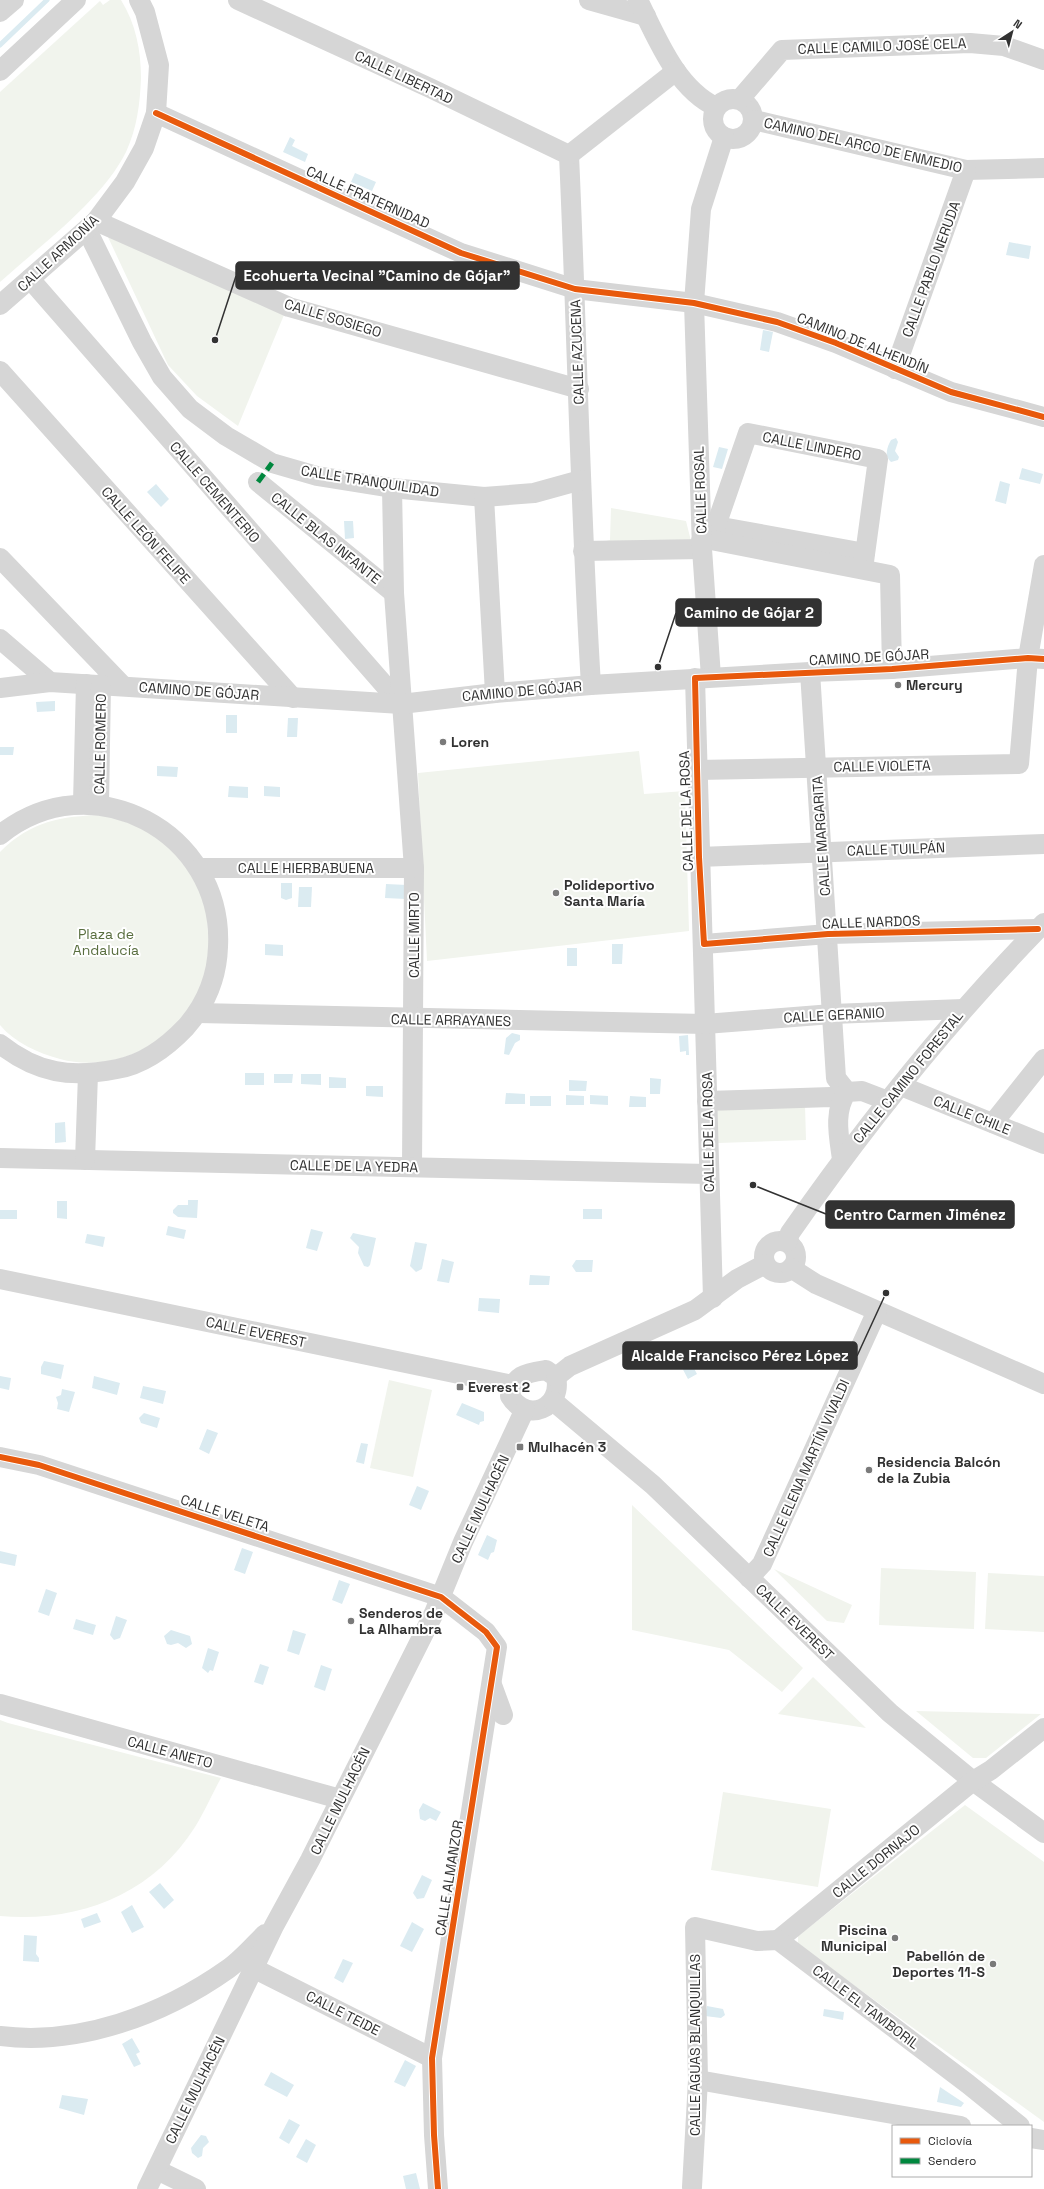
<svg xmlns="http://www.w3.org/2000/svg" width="1044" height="2189" font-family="'Space Grotesk',sans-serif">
<rect width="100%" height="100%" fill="#fff"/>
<g fill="#f1f4ed">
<path d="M110 0H121C136 24 141 51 141 78 140 104 137 128 126 152 103 199 39 247 0 282V92L100 1 103 5Z"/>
<path d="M107 235 284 315 238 426 197 396 168 365Z"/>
<path d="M611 508 686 521 692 545 598 543 610 540Z"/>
<path d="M639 751 644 794 685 791 689 931 427 961 418 773Z"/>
<path d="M103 815C124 821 146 827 164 841 178 853 198 875 204 894 207 905 207 920 208 933 209 941 212 952 211 960 200 1028 126 1077 60 1059 38 1053 15 1043 0 1025V852C31 821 61 816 103 815Z"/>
<path d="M805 1105 806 1140 718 1143 717 1108Z"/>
<path d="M389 1380 432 1390 413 1477 370 1468Z"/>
<path d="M632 1505 803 1668 782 1692 729 1650 632 1630Z"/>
<path d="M881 1568 976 1572 974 1629 879 1625Z"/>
<path d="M774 1569 852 1605 844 1623 827 1621Z"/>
<path d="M988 1573 1044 1576V1632L985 1629Z"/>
<path d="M813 1677 866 1728 778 1714Z"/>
<path d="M916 1711 1041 1714 986 1758H973Z"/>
<path d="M0 1720 8 1723 221 1778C212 1794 205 1811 195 1827 152 1895 78 1923 0 1916Z"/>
<path d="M723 1792 831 1809 818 1887 711 1870Z"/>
<path d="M965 1805 1044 1862V2122L798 1945V1936Z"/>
</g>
<g fill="#dbebf1">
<path d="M290 137 295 140 292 146 308 154 305 162 283 152Z"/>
<path d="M355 173 376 182 372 191 351 182Z"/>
<path d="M1009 242 1031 246 1029 259 1006 255Z"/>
<path d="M763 330 773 332 769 352 760 350Z"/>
<path d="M896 438 898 442 895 451 899 457 898 460 891 462C884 456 887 447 891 440Z"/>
<path d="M719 447 728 449 722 469 713 467Z"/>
<path d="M1022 468 1043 474 1040 484 1019 479Z"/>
<path d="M1000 481 1010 484 1006 504 995 501Z"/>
<path d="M156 484 169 499 161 507 147 492Z"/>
<path d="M344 521H353L354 538 345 539Z"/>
<path d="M55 701V711L37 712 36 702Z"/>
<rect x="226" y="715" width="11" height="18"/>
<path d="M288 718H298L297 737H287Z"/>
<path d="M0 747H14L13 755H0Z"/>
<path d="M157 766 178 767 177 777 157 776Z"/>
<path d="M229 786 248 787V798L228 797Z"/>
<path d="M264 786 280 787V797L264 796Z"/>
<path d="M281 883H292V898L286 900 281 898Z"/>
<path d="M386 884 407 885 406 899 385 898Z"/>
<path d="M299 887H312L311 907H298Z"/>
<path d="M265 944 283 945V956L265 955Z"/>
<path d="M612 944H623L622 964H612Z"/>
<rect x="567" y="948" width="10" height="18"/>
<path d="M512 1033 520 1035V1040L515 1043 509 1055 504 1054 506 1038Z"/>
<path d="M688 1035 689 1055H686V1051L680 1052 679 1036Z"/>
<rect x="245" y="1073" width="19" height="12"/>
<path d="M274 1074H293L292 1083H274Z"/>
<path d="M301 1074H321V1085L301 1084Z"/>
<path d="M329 1077 346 1078V1088H329Z"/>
<path d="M650 1078 661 1079 660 1094H650Z"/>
<path d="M569 1080 587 1081 586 1091H569Z"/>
<path d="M366 1086H383V1097L366 1096Z"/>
<path d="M506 1093 525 1094V1104H505Z"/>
<path d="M566 1095 584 1096V1105H566Z"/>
<path d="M590 1095 608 1096V1105L590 1104Z"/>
<rect x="530" y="1096" width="21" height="10"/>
<path d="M630 1096 646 1097V1107H629Z"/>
<path d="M65 1122 66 1142 55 1143V1123Z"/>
<path d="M188 1200H198L197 1218 178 1217 173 1213V1210L178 1205H188Z"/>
<path d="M57 1201H67V1219L57 1218Z"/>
<rect x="583" y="1209" width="19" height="10"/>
<rect x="0" y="1210" width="17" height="9"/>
<path d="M168 1226 186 1230 184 1239 166 1235Z"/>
<path d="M311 1229 323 1232 317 1251 306 1248Z"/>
<path d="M353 1233 376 1238 370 1265 368 1267 364 1266 358 1253 359 1247 350 1238Z"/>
<path d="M87 1234 105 1237 103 1247 85 1243Z"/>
<path d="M415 1242 427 1244 422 1269 416 1272 410 1266Z"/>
<path d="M442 1259 454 1262 449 1283 437 1281Z"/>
<path d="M576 1260H593L592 1272H576L572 1266Z"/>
<path d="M530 1275 550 1276 549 1285H529Z"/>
<path d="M479 1298 500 1299 499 1313 478 1311Z"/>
<path d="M685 1358 689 1359 697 1374 688 1379 680 1364Z"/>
<path d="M44 1361 64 1365 61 1379 41 1374V1367Z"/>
<path d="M0 1376 11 1378 9 1390 0 1388Z"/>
<path d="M94 1376 120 1383 117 1395 92 1388Z"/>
<path d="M143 1386 166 1391 163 1404 140 1398Z"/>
<path d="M62 1389 75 1392 69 1412 57 1409 58 1403 56 1397 61 1395Z"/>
<path d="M462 1403 484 1412V1421L480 1422 479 1425 456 1415Z"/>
<path d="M144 1413 160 1418 157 1428 141 1423 139 1418Z"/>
<path d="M207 1429 218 1433 209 1454 199 1449Z"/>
<path d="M361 1443 368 1444 364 1464 356 1462Z"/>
<path d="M417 1486 429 1491 421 1510 409 1505Z"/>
<path d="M487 1535 497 1540 494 1552 491 1553 488 1560 478 1555Z"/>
<path d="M242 1548 253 1552 245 1574 234 1570Z"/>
<path d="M0 1551 17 1555 15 1566 0 1563Z"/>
<path d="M339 1580 350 1584 342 1604 332 1600Z"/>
<path d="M46 1589 57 1593 49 1616 38 1612Z"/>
<path d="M116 1616 127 1620 120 1638 114 1640 110 1635Z"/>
<path d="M76 1619 96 1625 93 1635 73 1629Z"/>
<path d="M171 1630 190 1636 192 1644 186 1648 178 1643 171 1645 167 1644 164 1636Z"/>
<path d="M293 1630 306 1634 299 1655 287 1651Z"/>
<path d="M208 1648 219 1652 213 1671 210 1670 208 1673 202 1668Z"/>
<path d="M260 1664 269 1667 263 1685 254 1682Z"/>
<path d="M321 1665 332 1669 325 1691 314 1687Z"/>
<path d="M423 1803 441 1812 436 1821 430 1818 425 1821 420 1819 419 1810Z"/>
<path d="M422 1875 432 1880 424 1898 417 1899 413 1893Z"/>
<path d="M160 1883 174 1900 164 1909 149 1892Z"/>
<path d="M132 1905 144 1927 132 1933 121 1912Z"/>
<path d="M97 1913 101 1922 84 1928 81 1919Z"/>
<path d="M412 1922 424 1929 412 1952 400 1946Z"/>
<path d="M24 1935 37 1936 36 1954 39 1958V1962L23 1961Z"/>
<path d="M343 1959 353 1963 343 1983 334 1978Z"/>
<path d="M707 2006 723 2009 725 2015 721 2018 705 2016Z"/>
<path d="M824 2009 844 2012 843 2020 823 2016Z"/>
<path d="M132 2038 140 2052 136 2054 141 2064 134 2067 122 2044Z"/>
<path d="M405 2060 416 2066 405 2087 394 2082Z"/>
<path d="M271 2072 294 2085 287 2097 264 2085Z"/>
<path d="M940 2087 964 2103 961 2107 937 2102Z"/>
<path d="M62 2095 88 2099 84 2115 59 2108Z"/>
<path d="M289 2119 300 2125 289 2144 279 2138Z"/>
<path d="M201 2135 206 2136 209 2142 203 2148 202 2156 198 2158 192 2153 191 2148Z"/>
<path d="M306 2139 316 2145 307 2163 296 2157Z"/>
<path d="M416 2173 420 2189H406L403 2176Z"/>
</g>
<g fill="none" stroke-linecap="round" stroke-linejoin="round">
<path stroke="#dbebf1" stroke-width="5" d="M0 45 47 0"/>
<g stroke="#d6d6d6" stroke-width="20">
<path d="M238 0 430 88 569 155"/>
<path d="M589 0 646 16"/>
<path d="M638 0C657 38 676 88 716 107"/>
<path d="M0 12 14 0"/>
<path d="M0 71 76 0"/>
<circle cx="733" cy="119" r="20"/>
<path d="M740 99 782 50 970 43 1004 46 1044 60"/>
<path d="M156 113 461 253 575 289 694 303 777 322 836 343 951 392 1044 417"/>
<path d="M754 120 966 170 1044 168"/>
<path d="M569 155C577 332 580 508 591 685"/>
<path d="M569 155 676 71"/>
<path d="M96 221 289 307 579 389"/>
<path d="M87 230 142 342 162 377 190 409 226 436 272 463 317 476 392 488 484 497 534 493 581 480"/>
<path d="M30 279 401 704"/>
<path d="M0 305 96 221 125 182 144 148 156 113 159 65 145 12 139 0"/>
<path d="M895 369 966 170"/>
<path d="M0 371 293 698"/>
<path d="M258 482 394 593"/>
<path d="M392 488 394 593 414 868 412 1167"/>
<path d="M484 497 495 693"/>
<path d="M716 526 865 553"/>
<path d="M711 540 748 433 878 459 863 569"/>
<path d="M701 541 711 540 890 575 892 669"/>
<path d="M583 551 702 549"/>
<path d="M0 558 122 685"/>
<path d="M0 639 50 682"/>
<path d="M810 672 836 1078 847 1092"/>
<path d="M711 677 702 549 694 303 701 209 724 137"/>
<path d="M695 678 713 1298"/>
<path d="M0 688 50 682 401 704 495 693 591 685 810 672 892 669 1028 658 1044 659"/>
<path d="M697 770 1019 764 1028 658 1044 565"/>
<path d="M83 803 86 684"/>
<path d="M99 805 101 684"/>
<path d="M0 835C91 761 224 832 218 947 217 977 206 1004 186 1027 167 1047 145 1064 117 1069 71 1078 38 1074 0 1044"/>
<path d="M699 857 1044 844"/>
<path d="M199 868H414"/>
<path d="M704 944 828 934 1038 929"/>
<path d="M198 1013 705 1024 832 1014 963 1009"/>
<path d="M901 1086 1044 1144"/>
<path d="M707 1101 831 1097 841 1101"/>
<path d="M993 1123 1044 1059"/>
<path d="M0 1158 708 1174"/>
<path d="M842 1159C839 1137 833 1111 847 1092L862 1091 888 1101"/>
<path d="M85 1160 88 1074"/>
<circle cx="780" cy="1257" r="16"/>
<path d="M787 1242 790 1233C866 1124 950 1019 1044 923"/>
<path d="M791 1268 816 1284 1044 1384"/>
<path d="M0 1279 512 1385"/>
<path d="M546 1370 556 1377C563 1408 527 1424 510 1396 514 1374 526 1373 546 1370Z"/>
<path d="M556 1377 570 1366 695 1310 737 1279 765 1264"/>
<path d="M553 1401 653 1485 890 1713 973 1781 1044 1833"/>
<path d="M0 1457 39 1465 441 1597 486 1632 497 1647 432 2058 434 2135 438 2189"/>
<path d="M749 1578 762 1564 877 1311"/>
<path d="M492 1685 503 1715"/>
<path d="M0 1704 340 1799"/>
<path d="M778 1940 973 1781 991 1770 1044 1728"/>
<path d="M253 1968 432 2058"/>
<path d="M0 2036C79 2046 163 2015 228 1969 241 1960 253 1946 265 1934"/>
<path d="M698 2080 961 2126"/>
<path d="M1031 2138 1044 2140"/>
<path d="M157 2170 196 2189"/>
<path d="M692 2187 698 2080 695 1927 757 1941 778 1940 968 2084 1020 2126"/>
<path d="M147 2189 274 1926 310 1860 434 1613 463 1542 525 1409"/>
</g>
<path stroke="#00873e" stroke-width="5" stroke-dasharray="10 5" stroke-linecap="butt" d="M258 482 272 463"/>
<g stroke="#fff" stroke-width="8">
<g id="cycleway">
<path d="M156 113 461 253 575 289 694 303 777 322 836 343 951 392 1044 417"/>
<path d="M1038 929 828 934 704 944 699 857 695 678 892 669 1028 658 1044 659"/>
<path d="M0 1457 39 1465 441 1597 486 1632 497 1647 432 2058 434 2135 438 2189"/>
</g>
</g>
<use href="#cycleway" stroke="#e8590c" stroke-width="6"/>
</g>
<g fill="#7a7a7a" stroke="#fff" stroke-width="1.5">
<circle cx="898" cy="685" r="4"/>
<circle cx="443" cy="742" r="4"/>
<circle cx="556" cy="893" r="4"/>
<rect x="456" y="1383" width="8" height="8" rx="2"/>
<rect x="516" y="1443" width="8" height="8" rx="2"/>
<circle cx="869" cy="1470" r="4"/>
<circle cx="351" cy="1621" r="4"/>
<circle cx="895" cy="1938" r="4"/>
<circle cx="993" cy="1964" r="4"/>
</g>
<g text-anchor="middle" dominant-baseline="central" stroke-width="4" stroke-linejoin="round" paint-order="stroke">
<g font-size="14" fill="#323232" stroke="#fff">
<text transform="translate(882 46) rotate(-2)">CALLE CAMILO JOSÉ CELA</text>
<text transform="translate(404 77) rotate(25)">CALLE LIBERTAD</text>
<text transform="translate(863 145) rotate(13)">CAMINO DEL ARCO DE ENMEDIO</text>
<text transform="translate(368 197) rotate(24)">CALLE FRATERNIDAD</text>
<text transform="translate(58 253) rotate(-43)">CALLE ARMONÍA</text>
<text transform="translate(931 269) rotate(-70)">CALLE PABLO NERUDA</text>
<text transform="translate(333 318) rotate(17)">CALLE SOSIEGO</text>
<text transform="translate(863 343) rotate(22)">CAMINO DE ALHENDÍN</text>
<text transform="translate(577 352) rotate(-92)">CALLE AZUCENA</text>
<text transform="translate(812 446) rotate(11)">CALLE LINDERO</text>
<text transform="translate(370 481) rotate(9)">CALLE TRANQUILIDAD</text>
<text transform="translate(700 490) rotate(-92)">CALLE ROSAL</text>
<text transform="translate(215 492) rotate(49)">CALLE CEMENTERIO</text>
<text transform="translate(146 535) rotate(48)">CALLE LEÓN FELIPE</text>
<text transform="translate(326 538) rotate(39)">CALLE BLAS INFANTE</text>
<text transform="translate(869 657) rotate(-3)">CAMINO DE GÓJAR</text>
<text transform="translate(199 691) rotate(4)">CAMINO DE GÓJAR</text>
<text transform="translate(522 691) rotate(-5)">CAMINO DE GÓJAR</text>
<text transform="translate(100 744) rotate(-89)">CALLE ROMERO</text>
<text transform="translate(882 766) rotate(-1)">CALLE VIOLETA</text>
<text transform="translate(686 811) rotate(-92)">CALLE DE LA ROSA</text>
<text transform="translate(821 836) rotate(-94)">CALLE MARGARITA</text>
<text transform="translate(896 849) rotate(-2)">CALLE TUILPÁN</text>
<text x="306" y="868">CALLE HIERBABUENA</text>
<text transform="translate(871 922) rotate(-2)">CALLE NARDOS</text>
<text transform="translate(414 935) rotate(-90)">CALLE MIRTO</text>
<text transform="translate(834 1015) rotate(-3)">CALLE GERANIO</text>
<text transform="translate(451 1020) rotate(1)">CALLE ARRAYANES</text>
<text transform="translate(908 1077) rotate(-51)">CALLE CAMINO FORESTAL</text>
<text transform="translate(972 1115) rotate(22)">CALLE CHILE</text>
<text transform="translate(708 1132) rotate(-91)">CALLE DE LA ROSA</text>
<text transform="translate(354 1166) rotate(1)">CALLE DE LA YEDRA</text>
<text transform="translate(256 1332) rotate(12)">CALLE EVEREST</text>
<text transform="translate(806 1468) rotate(-66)">CALLE ELENA MARTÍN VIVALDI</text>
<text transform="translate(480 1509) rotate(-65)">CALLE MULHACÉN</text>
<text transform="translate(225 1513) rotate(18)">CALLE VELETA</text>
<text transform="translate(795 1622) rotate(44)">CALLE EVEREST</text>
<text transform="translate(170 1752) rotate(15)">CALLE ANETO</text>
<text transform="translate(340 1801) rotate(-64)">CALLE MULHACÉN</text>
<text transform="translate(876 1861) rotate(-39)">CALLE DORNAJO</text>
<text transform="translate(449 1878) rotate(-81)">CALLE ALMANZOR</text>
<text transform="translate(866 2007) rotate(37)">CALLE EL TAMBORIL</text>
<text transform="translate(343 2013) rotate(27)">CALLE TEIDE</text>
<text transform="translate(695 2045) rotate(-90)">CALLE AGUAS BLANQUILLAS</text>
<text transform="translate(195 2090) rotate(-64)">CALLE MULHACÉN</text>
</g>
<g font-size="14" font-weight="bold" fill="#323232" stroke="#fff" text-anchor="start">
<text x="906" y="685">Mercury</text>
<text x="451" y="742">Loren</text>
<text x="564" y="885">Polideportivo<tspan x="564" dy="16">Santa María</tspan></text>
<text x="468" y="1387">Everest 2</text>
<text x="528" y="1447">Mulhacén 3</text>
<text x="877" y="1462">Residencia Balcón<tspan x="877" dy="16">de la Zubia</tspan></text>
<text x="359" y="1613">Senderos de<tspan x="359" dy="16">La Alhambra</tspan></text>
<text x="887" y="1930" text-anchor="end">Piscina<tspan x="887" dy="16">Municipal</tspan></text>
<text x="985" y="1956" text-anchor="end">Pabellón de<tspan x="985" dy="16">Deportes 11-S</tspan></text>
</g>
<g font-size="14" fill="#596e3f" stroke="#fff">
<text x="106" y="934">Plaza de<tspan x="106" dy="16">Andalucía</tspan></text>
</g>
</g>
<path fill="none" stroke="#323232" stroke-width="1.5" d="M215 340L236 276M658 667L676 613M753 1185L826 1214M886 1293L857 1356"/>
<g fill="#323232" stroke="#fff" stroke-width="1.5">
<circle cx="215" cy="340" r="4"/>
<circle cx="658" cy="667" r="4"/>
<circle cx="753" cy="1185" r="4"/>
<circle cx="886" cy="1293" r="4"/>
</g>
<g fill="#323232" stroke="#323232" stroke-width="1.5">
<rect x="236" y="262" width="283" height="27" rx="4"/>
<rect x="676" y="599" width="145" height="27" rx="4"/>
<rect x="826" y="1201" width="188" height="27" rx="4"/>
<rect x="623" y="1342" width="234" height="27" rx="4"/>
</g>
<g font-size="15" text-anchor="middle" font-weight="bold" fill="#fff">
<text x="377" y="281">Ecohuerta Vecinal "Camino de Gójar"</text>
<text x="749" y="618">Camino de Gójar 2</text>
<text x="920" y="1220">Centro Carmen Jiménez</text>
<text x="740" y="1361">Alcalde Francisco Pérez López</text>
</g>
<rect x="892" y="2125" width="140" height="52" fill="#ffffff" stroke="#adadad"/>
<rect x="900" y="2138" width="20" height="6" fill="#e8590c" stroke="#adadad"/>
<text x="928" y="2145" font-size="12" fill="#323232">Ciclovía</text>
<rect x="900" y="2158" width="20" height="6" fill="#00873e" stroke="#adadad"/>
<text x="928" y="2165" font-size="12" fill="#323232">Sendero</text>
<g transform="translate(1012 32) rotate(36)" stroke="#ffffff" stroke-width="3" paint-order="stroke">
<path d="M0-3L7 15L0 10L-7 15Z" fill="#323232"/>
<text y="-6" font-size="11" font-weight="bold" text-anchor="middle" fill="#323232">N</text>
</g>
</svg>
